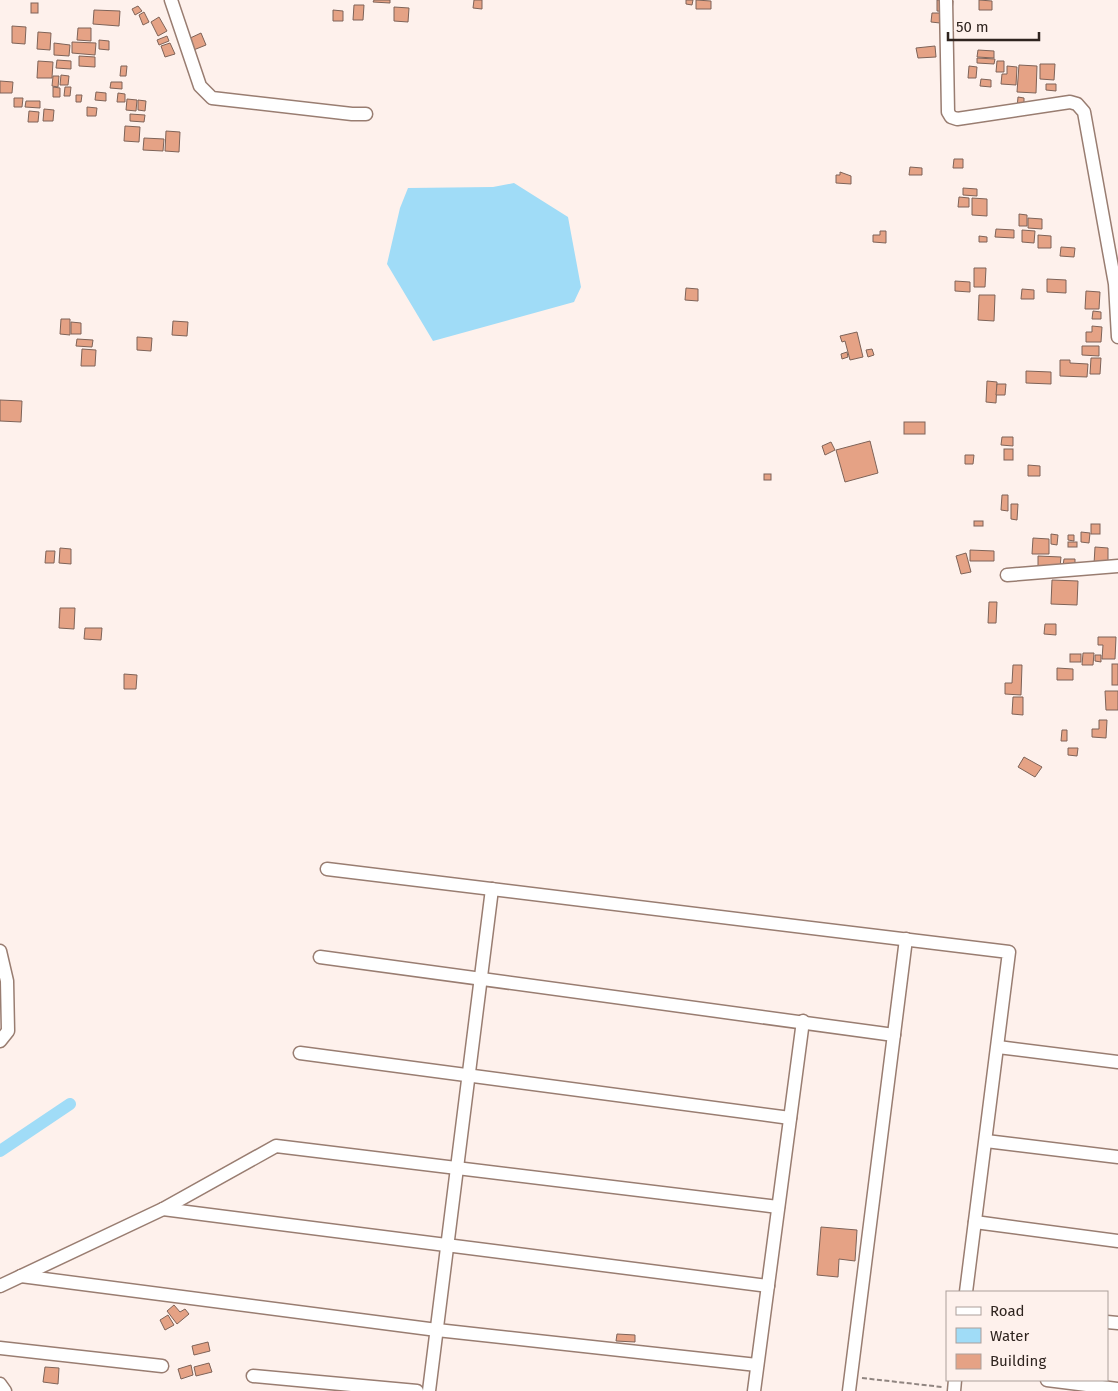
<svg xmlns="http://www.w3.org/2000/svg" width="1118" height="1391" font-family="'Fira Sans',sans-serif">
<rect width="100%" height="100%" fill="#fef1ec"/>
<path fill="#a0dcf7" d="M514 183 568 217 581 287 574 302 433 341 387 264 400 208 408 188 493 187Z"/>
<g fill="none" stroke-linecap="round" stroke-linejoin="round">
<path stroke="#a0dcf7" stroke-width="12" d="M0 1151 70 1104"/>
</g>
<g fill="#e5a285" stroke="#7e6358">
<path d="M374 0H390V3L373 2Z"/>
<path d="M474 0H482V9L473 8Z"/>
<path d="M686 0H693L692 5 686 4Z"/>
<path d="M696 0 711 1V9H696Z"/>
<path d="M937 0 953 1 952 12 937 11Z"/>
<path d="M979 0 992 1V10H979Z"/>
<rect x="31" y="3" width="7" height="10"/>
<path d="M354 5H364L363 20H353Z"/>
<path d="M138 6 142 11 135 15 132 9Z"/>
<path d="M394 7 409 8 408 22 394 21Z"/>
<path d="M94 10 120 11 119 26 93 24Z"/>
<path d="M333 10 343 11V21H333Z"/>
<path d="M144 12 149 22 143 25 139 15Z"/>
<path d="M932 13H941L940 23 931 22Z"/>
<path d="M159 17 167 31 158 36 151 22Z"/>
<path d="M12 26 26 27 25 44 12 43Z"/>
<path d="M78 28H91V41L77 40Z"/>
<path d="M38 32 51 33 50 50 37 49Z"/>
<path d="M201 33 206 45 191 51 186 40Z"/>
<path d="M167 36 169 41 159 45 157 40Z"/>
<path d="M99 40 109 41V50L99 49Z"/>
<path d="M72 42 96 43 95 55 72 53Z"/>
<path d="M54 43 70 45 69 56 54 55Z"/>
<path d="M170 43 175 54 165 57 161 46Z"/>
<path d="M935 46 936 57 918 58 916 48Z"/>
<path d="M978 50 994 51V58L977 57Z"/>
<path d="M79 56 95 57V67L79 66Z"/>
<path d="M977 58 995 59 994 64 977 63Z"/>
<path d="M57 60 71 61V69L56 68Z"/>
<path d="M38 61 53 62 52 78H37Z"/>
<path d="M997 61H1004V72H996Z"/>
<path d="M1040 64H1055L1054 80 1040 79Z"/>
<path d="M1019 65 1037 66 1036 93 1017 92Z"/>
<path d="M121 66H127L126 76H120Z"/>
<path d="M969 66 977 67 976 78H968Z"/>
<path d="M1007 66 1017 67 1016 85 1001 84 1002 74H1007Z"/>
<path d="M61 75 69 76 68 85H60Z"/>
<path d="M53 76H59L58 87 52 86Z"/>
<path d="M981 79 991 80V87L980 86Z"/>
<path d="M0 81 13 82 12 93H0Z"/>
<path d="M111 82H122V89L110 88Z"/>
<path d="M1046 84H1056V91L1046 90Z"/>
<path d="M53 87 60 88V97H53Z"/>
<path d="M65 87H71L70 96H64Z"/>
<path d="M96 92 106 93V101L95 100Z"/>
<path d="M118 93 125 94V102H117Z"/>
<path d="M76 95H82L81 102H76Z"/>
<path d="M1018 97 1024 98V108H1017Z"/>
<path d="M14 98H23L22 107H14Z"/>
<path d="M127 99 137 100 136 111 126 110Z"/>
<path d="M138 100 146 101 145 111 138 110Z"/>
<path d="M26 101H40V108L25 107Z"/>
<path d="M87 107 97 108 96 116H87Z"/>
<path d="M44 109 54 110 53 121H43Z"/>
<path d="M29 111 39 112 38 122H28Z"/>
<path d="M130 114 145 115 144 122 130 121Z"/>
<path d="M125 126 140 127 139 142 124 141Z"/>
<path d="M166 131 180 132 179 152 165 151Z"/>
<path d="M144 138 164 139 163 151 143 150Z"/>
<path d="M954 159H963V168H953Z"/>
<path d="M910 167 922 168V175H909Z"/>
<path d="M840 172 851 176V184L836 183V175H840Z"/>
<path d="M963 188 977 189V196L963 195Z"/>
<path d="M959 197 969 198V207H958Z"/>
<path d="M972 198 987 199V216L972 215Z"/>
<path d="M1019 214 1027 215V226H1019Z"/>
<path d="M1028 218 1042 219V229L1028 228Z"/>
<path d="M996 229 1014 230V238L995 237Z"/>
<path d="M1022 230 1035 231 1034 243 1022 242Z"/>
<path d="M880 231H886V243L873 242V235H880Z"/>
<path d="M1038 235 1051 236V248H1038Z"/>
<path d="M979 236 987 237V242H979Z"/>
<path d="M1061 247 1075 248 1074 257 1060 256Z"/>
<path d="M974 268H986L985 287H974Z"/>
<path d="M1047 279 1066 280V293L1047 292Z"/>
<path d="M955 281 970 282V292L955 291Z"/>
<path d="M686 288 698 289V301L685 300Z"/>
<path d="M1022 289 1034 290V299H1021Z"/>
<path d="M1086 291 1100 292 1099 309H1085Z"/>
<path d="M979 295H995L994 321 978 320Z"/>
<path d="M1093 311 1101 312V319H1092Z"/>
<path d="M61 319H70V335L60 334Z"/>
<path d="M173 321 188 322 187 336 172 335Z"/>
<path d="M71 322 81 323V334H71Z"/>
<path d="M1092 326 1102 327 1101 342H1086V332H1092Z"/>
<path d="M857 332 863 357 850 360 845 341 842 342 840 336Z"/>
<path d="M137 337 152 338 151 351 137 350Z"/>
<path d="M77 339 93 340 92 347 76 346Z"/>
<path d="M1082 346H1099V356L1082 355Z"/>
<path d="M82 349 96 350 95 366H81Z"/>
<path d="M872 349 874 355 868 357 866 350Z"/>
<path d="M847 352 848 357 842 359 841 354Z"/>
<path d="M1091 358H1101L1100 374H1090Z"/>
<path d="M1060 360H1070V363L1088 364 1087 377 1060 376Z"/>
<path d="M1026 371 1051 372V384L1026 383Z"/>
<path d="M987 381 997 382 996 403 986 402Z"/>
<path d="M997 384H1006L1005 395H996Z"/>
<path d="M0 400 22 401 21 422 0 421Z"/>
<rect x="904" y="422" width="21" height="12"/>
<path d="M1002 437H1013V446L1001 445Z"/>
<path d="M870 441 878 473 845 482 836 450Z"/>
<path d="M831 442 835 450 825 455 822 446Z"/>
<rect x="1004" y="449" width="9" height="11"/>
<path d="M965 455H974L973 464H965Z"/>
<path d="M1028 465 1040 466V476H1028Z"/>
<rect x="764" y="474" width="7" height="6"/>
<path d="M1002 495H1008V511L1001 510Z"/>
<path d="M1011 504H1018L1017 520 1011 519Z"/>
<rect x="974" y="521" width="9" height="5"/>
<rect x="1091" y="524" width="9" height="10"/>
<path d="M1081 532 1090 533 1089 543 1081 542Z"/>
<path d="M1051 534 1058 535 1057 545 1051 544Z"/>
<path d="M1068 535H1074V541L1068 540Z"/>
<path d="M1033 538 1049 539V554H1032Z"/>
<rect x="1068" y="542" width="9" height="5"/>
<path d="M1095 547 1108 548V565L1094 564Z"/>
<path d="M60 548 71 549V564L59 563Z"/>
<path d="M970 550 994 551V561H970Z"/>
<path d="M46 551H55L54 563H45Z"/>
<path d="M966 553 971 572 961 574 956 556Z"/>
<path d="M1038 556 1061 557 1060 567 1038 566Z"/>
<path d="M1064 559H1075V566H1063Z"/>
<path d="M1052 580 1078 581 1077 605 1051 604Z"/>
<path d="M989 602H997L996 623H988Z"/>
<path d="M60 608H75L74 629 59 628Z"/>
<path d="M1045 624H1056V635L1044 634Z"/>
<path d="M85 628H102L101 640 84 639Z"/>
<path d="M1098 637H1116L1115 659H1102L1103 645H1098Z"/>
<path d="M1083 653H1094L1093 665H1082Z"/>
<rect x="1070" y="654" width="11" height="8"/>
<path d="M1095 655H1101V662L1095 661Z"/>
<rect x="1112" y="664" width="6" height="21"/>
<path d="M1013 665H1022L1021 695 1005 694V683H1012Z"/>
<path d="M1057 668 1073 669V680H1057Z"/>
<path d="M124 674 137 675 136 689H124Z"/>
<path d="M1105 691H1118V710H1106Z"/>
<path d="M1013 697H1023V715L1012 714Z"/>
<path d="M1099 720H1107L1106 738 1092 737V729H1099Z"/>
<path d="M1062 730H1067V741H1061Z"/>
<path d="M1068 748H1078L1077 756 1068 755Z"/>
<path d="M1024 757 1042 767 1035 777 1018 767Z"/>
<path d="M821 1227 857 1230 855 1261 839 1259 838 1277 817 1275Z"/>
<path d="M174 1305 180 1312 185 1309 189 1314 177 1324 167 1311Z"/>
<path d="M168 1315 174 1325 165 1330 160 1320Z"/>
<path d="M617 1334 635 1335V1342L616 1341Z"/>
<path d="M208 1342 210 1351 194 1355 192 1346Z"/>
<path d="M209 1363 212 1372 196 1376 194 1367Z"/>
<path d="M191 1365 193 1375 181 1379 178 1369Z"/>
<path d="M45 1367 59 1368 58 1384 43 1382Z"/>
</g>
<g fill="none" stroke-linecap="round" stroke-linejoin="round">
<g stroke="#997d71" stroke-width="15">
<g id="minor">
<path d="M171 0 200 86 212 98 352 114H366"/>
<path d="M946 0 948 112 951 117 957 119 1070 102 1077 104 1084 112 1115 284 1118 337"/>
<path d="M1007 575 1118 566"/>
<path d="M327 869 1009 952 966 1292"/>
<path d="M0 951 7 981 8 1031 0 1041"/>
<path d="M320 957 894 1035"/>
<path d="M998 1047 1118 1062"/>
<path d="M300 1053 790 1118"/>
<path d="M986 1141 1118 1157"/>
<path d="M163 1209 768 1286"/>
<path d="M975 1222 1118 1241"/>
<path d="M21 1276 437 1330 757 1365"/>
<path d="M0 1286 163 1209 276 1146 778 1207"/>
<path d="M1107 1322 1118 1323"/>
<path d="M0 1348 162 1366"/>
<path d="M253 1376 417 1391"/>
<path d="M1047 1380 1118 1389"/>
<path d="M0 1384 5 1391"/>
<path d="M429 1391 492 889"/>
<path d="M754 1391 803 1021"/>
<path d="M849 1391 906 939"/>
<path d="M954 1391 955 1380"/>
</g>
</g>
<path stroke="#908580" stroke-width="2" stroke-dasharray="5 2.5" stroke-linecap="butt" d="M862 1378 942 1387"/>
<use href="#minor" stroke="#fff" stroke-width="12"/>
</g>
<rect x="946" y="1291" width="162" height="90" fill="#fef1ec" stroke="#ab9f9a"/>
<rect x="956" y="1307" width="25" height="8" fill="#ffffff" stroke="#ab9f9a"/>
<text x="990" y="1316" font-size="15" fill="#2f241f">Road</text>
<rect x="956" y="1328" width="25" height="15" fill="#a0dcf7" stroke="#ab9f9a"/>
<text x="990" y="1341" font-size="15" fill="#2f241f">Water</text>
<rect x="956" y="1354" width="25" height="15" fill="#e5a285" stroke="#ab9f9a"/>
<text x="990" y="1366" font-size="15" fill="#2f241f">Building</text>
<path d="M948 32v8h91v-8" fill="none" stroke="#2f241f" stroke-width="2.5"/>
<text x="956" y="32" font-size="15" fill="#2f241f" stroke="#fef1ec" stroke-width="4" paint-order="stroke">50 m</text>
</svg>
